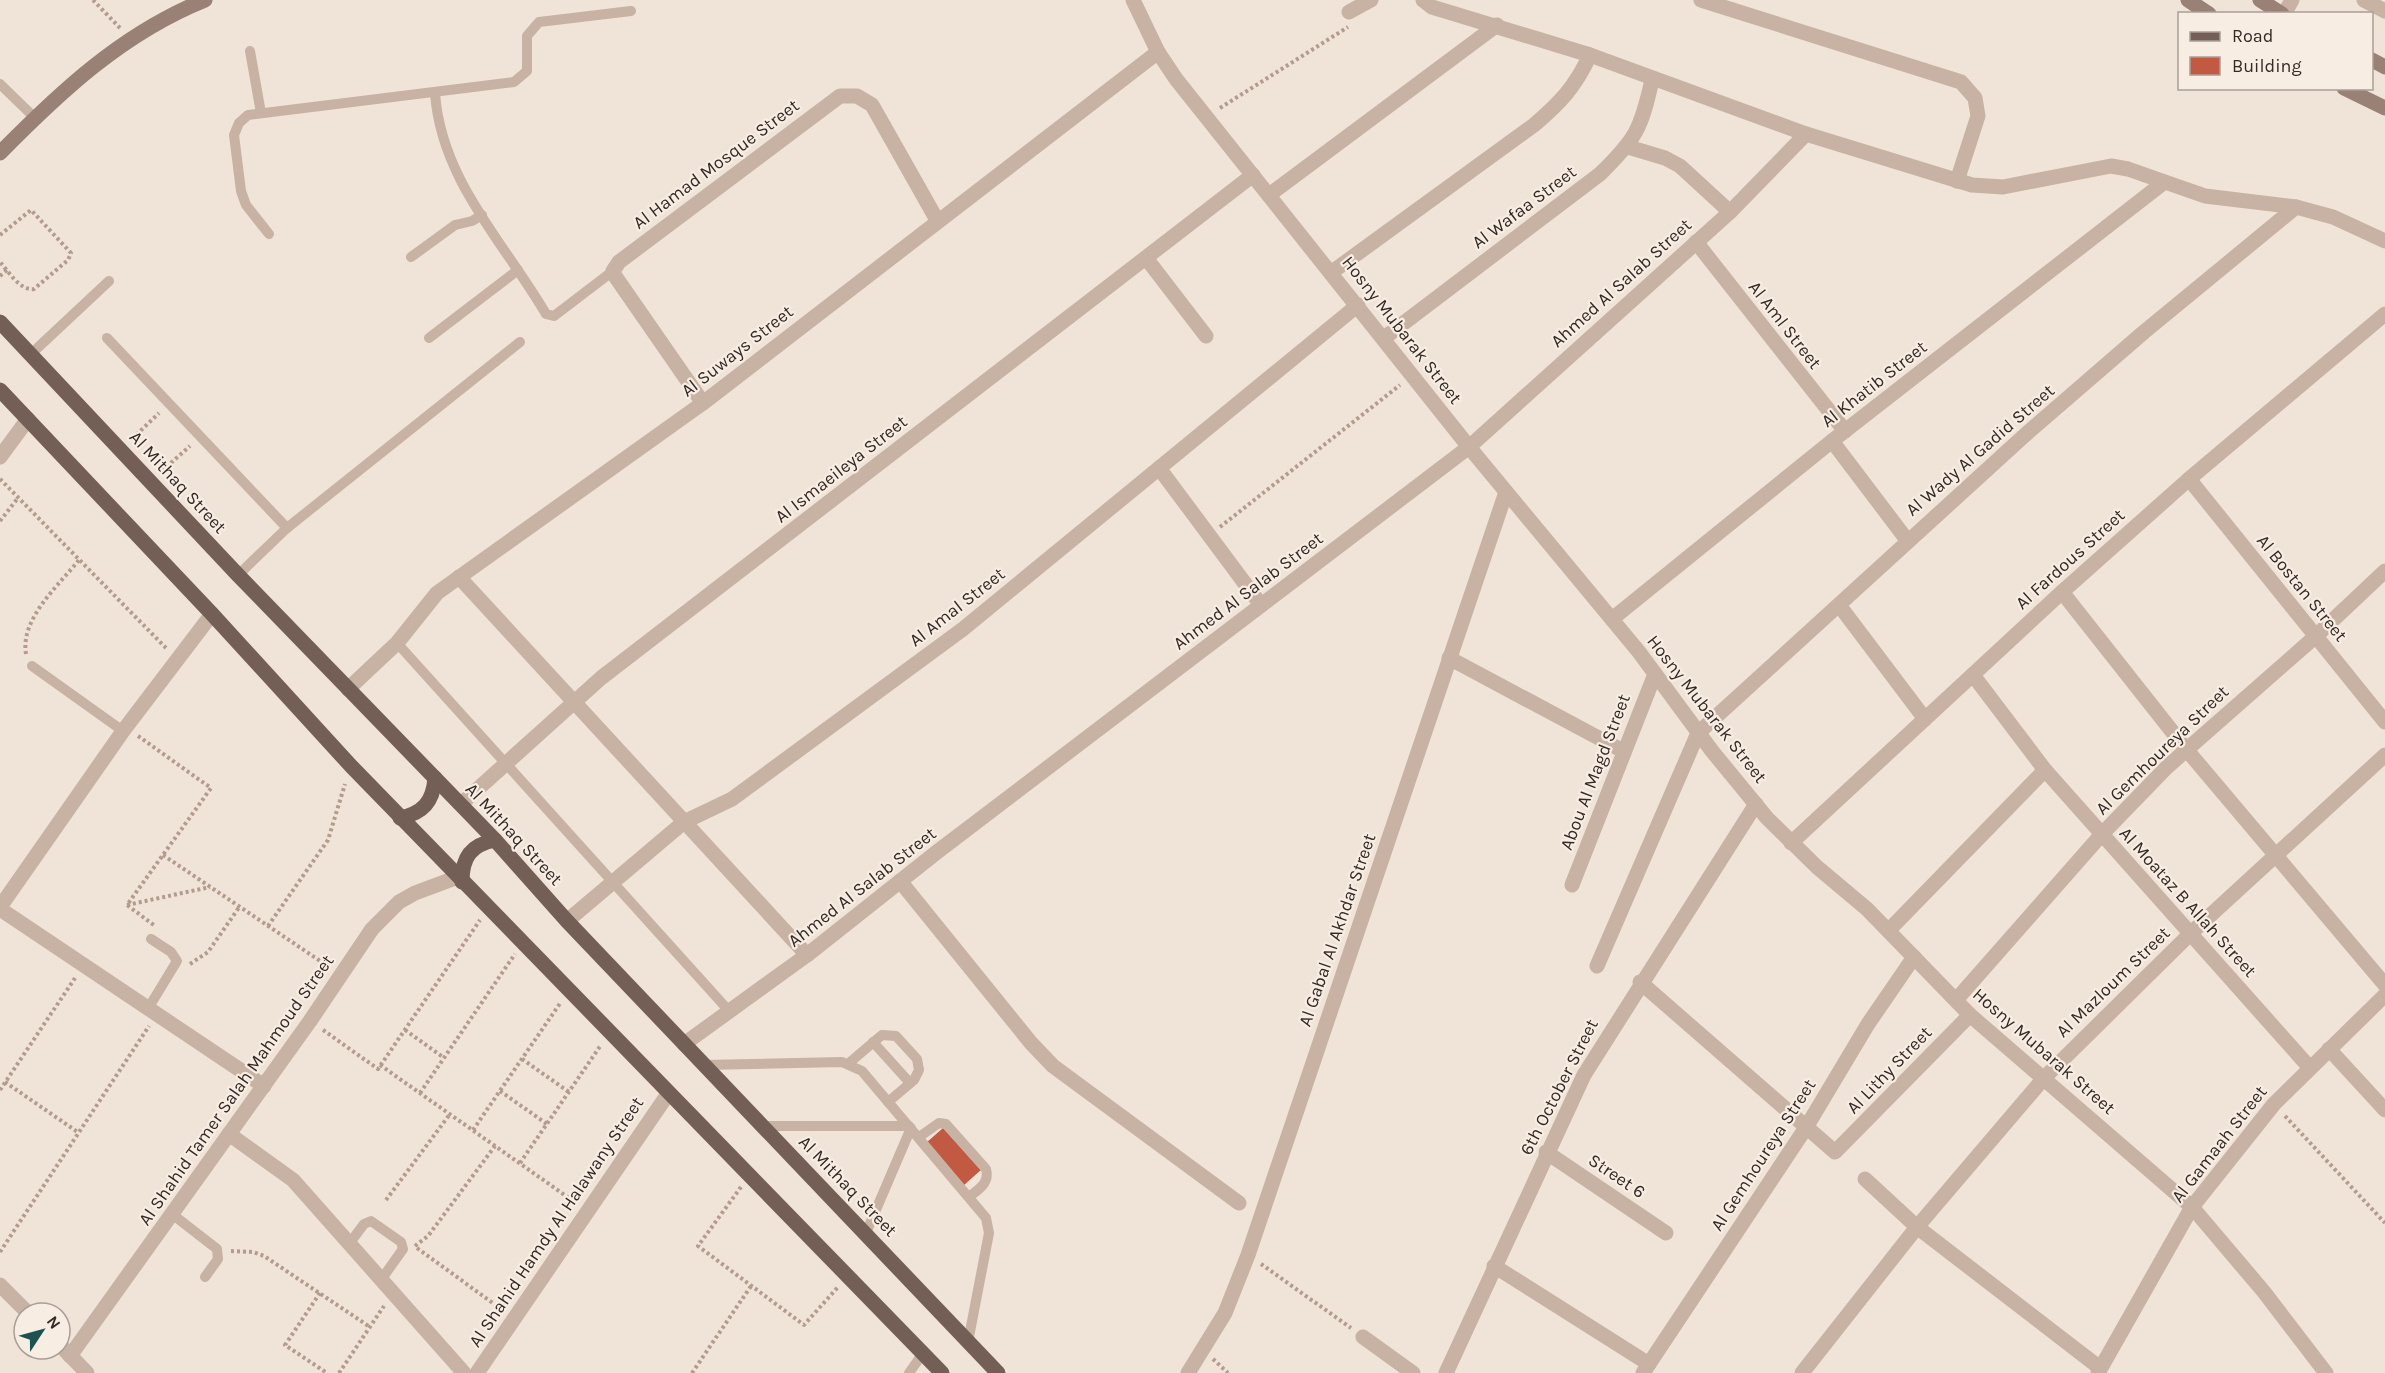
<svg xmlns="http://www.w3.org/2000/svg" width="2385" height="1373" font-family="Karla,sans-serif">
<rect width="100%" height="100%" fill="#f0e3d7"/>
<path fill="#c25a43" d="M943 1128 981 1170 964 1185 926 1143Z"/>
<g fill="none" stroke-linecap="round" stroke-linejoin="round">
<g stroke="#b39c8e" stroke-width="4" stroke-dasharray="3 3" stroke-linecap="butt">
<path d="M93 0 120 28"/>
<path d="M1220 108 1348 27"/>
<path d="M0 235 31 210 71 253 68 260 34 289C20 291 9 272 0 262"/>
<path d="M0 276 7 270"/>
<path d="M132 439 159 413"/>
<path d="M162 471 190 446"/>
<path d="M0 479 166 648"/>
<path d="M0 521 18 498"/>
<path d="M1220 527 1400 385"/>
<path d="M26 654C20 619 58 586 79 560"/>
<path d="M138 736 211 788 127 905 155 926"/>
<path d="M163 855 329 967"/>
<path d="M127 905 210 887"/>
<path d="M268 926 328 840 345 784"/>
<path d="M190 964 208 952 240 906"/>
<path d="M323 1030 378 1069 480 920"/>
<path d="M405 1030 444 1058"/>
<path d="M522 1059 569 1092"/>
<path d="M380 1065 576 1203"/>
<path d="M5 1082 79 1133"/>
<path d="M0 1090 75 978"/>
<path d="M500 1091 547 1124"/>
<path d="M420 1093 515 954"/>
<path d="M2285 1116 2385 1223"/>
<path d="M473 1130 561 1002"/>
<path d="M520 1163 601 1045"/>
<path d="M741 1187 698 1246 804 1325 838 1287"/>
<path d="M386 1200 450 1114"/>
<path d="M415 1246 428 1236 495 1146"/>
<path d="M417 1248 501 1309"/>
<path d="M231 1251 253 1252 264 1256 370 1327"/>
<path d="M0 1252 149 1026"/>
<path d="M1261 1264 1351 1328"/>
<path d="M320 1293 285 1345 327 1373"/>
<path d="M1213 1359 1228 1373"/>
<path d="M339 1373 384 1306"/>
<path d="M692 1373 751 1286"/>
</g>
<g stroke="#c7b2a4" stroke-width="10">
<path d="M250 51 261 113"/>
<path d="M0 84 35 118"/>
<path d="M435 93C441 180 504 242 546 314L554 316 613 271"/>
<path d="M269 234 246 205 241 191 234 135 239 123 248 115 514 82 527 71V36L539 22 631 11"/>
<path d="M411 257 455 225 472 221 482 215"/>
<path d="M107 338 287 528"/>
<path d="M429 338 518 270"/>
<path d="M31 354 109 281"/>
<path d="M238 575 287 528 520 342"/>
<path d="M397 643 730 1012"/>
<path d="M32 666 123 731"/>
<path d="M149 1007 177 961 171 952 151 939"/>
<path d="M873 1042 910 1083"/>
<path d="M849 1063 882 1035 896 1036 917 1059 919 1070 914 1080 888 1102"/>
<path d="M704 1065 842 1062 862 1071 986 1218 989 1233 968 1342"/>
<path d="M763 1126H909"/>
<path d="M919 1137 939 1123 946 1124 986 1169C990 1183 979 1189 969 1197"/>
<path d="M172 1214 217 1249 218 1259 205 1277"/>
<path d="M866 1233 911 1128"/>
<path d="M349 1244 364 1224 371 1221 401 1242 403 1249 381 1280"/>
<path d="M909 1373 923 1353"/>
</g>
<g stroke="#c7b2a4" stroke-width="15">
<path d="M1133 0 1158 52 1176 79 1469 447 1639 652 1712 751 1767 818 1817 867 1867 909 1970 1015 2192 1207 2264 1292 2326 1373"/>
<path d="M1423 0 1432 7 1590 55 1806 134 1972 185 2003 187 2111 166 2128 169 2205 196 2296 207 2333 217 2385 241"/>
<path d="M1701 0 1961 82 1975 98 1978 116 1957 181"/>
<path d="M2364 0 2385 11"/>
<path d="M1349 12 1371 0"/>
<path d="M2284 14 2292 0"/>
<path d="M1628 147 1665 158 1680 166 1730 212"/>
<path d="M1269 195 1497 25"/>
<path d="M1696 242 1845 431"/>
<path d="M1146 258 1206 336"/>
<path d="M1332 272 1534 125C1561 102 1575 87 1590 55"/>
<path d="M1384 338 1600 174C1636 139 1641 129 1652 80"/>
<path d="M703 403 615 276 613 271 619 262 840 96H857L872 105 937 220"/>
<path d="M1832 441 1907 540"/>
<path d="M0 457 28 419"/>
<path d="M1159 468 1261 605"/>
<path d="M2189 479 2385 722"/>
<path d="M459 577 807 955"/>
<path d="M2062 592 2186 749 2385 985"/>
<path d="M1839 605 1925 719"/>
<path d="M1612 619 1832 441 2163 183"/>
<path d="M1449 658 1623 751"/>
<path d="M1973 675 2045 770 2310 1068"/>
<path d="M348 689 397 643 437 593 703 403 1158 52"/>
<path d="M461 804 601 678 1253 175"/>
<path d="M1791 843 2062 592 2189 479 2385 314"/>
<path d="M900 881 1031 1043 1053 1066 1239 1203"/>
<path d="M1572 885 1655 674"/>
<path d="M0 907 123 731 212 614"/>
<path d="M0 909 264 1086"/>
<path d="M567 921 684 822 732 799 963 629 1358 305"/>
<path d="M1889 930 2045 770"/>
<path d="M1597 966 1698 733 2025 435 2144 332 2296 207"/>
<path d="M1640 982 1835 1152 1970 1015"/>
<path d="M1956 1000 2102 834 2167 767 2316 636 2385 571"/>
<path d="M684 1044 807 955 937 852 1469 447 1730 212 1806 134"/>
<path d="M2329 1049 2385 1110"/>
<path d="M229 1134 293 1180 464 1373"/>
<path d="M1546 1152 1666 1233"/>
<path d="M1865 1179 1917 1227 2100 1368"/>
<path d="M1494 1266 1649 1364"/>
<path d="M0 1285 28 1313"/>
<path d="M1363 1337 1413 1373"/>
<path d="M60 1345 87 1373"/>
<path d="M70 1356 310 1021 372 929 399 902 415 893 458 877"/>
<path d="M477 1373 668 1094"/>
<path d="M1188 1373 1225 1313 1248 1255 1506 492"/>
<path d="M1446 1373 1584 1075 1756 804"/>
<path d="M1643 1373 1807 1126 1868 1024 1914 957"/>
<path d="M1802 1373 1917 1227 2044 1078 2190 934 2385 755"/>
<path d="M2098 1373 2192 1207 2274 1104 2385 995"/>
</g>
<g stroke="#9a8176" stroke-width="15">
<path d="M2188 0 2209 14"/>
<path d="M2260 0 2282 14"/>
<path d="M2372 60 2385 67"/>
<path d="M2344 88 2385 108"/>
<path d="M0 153C61 91 123 33 205 0"/>
</g>
<g stroke="#745f57" stroke-width="15">
<path d="M0 322 238 575 495 840 567 921 998 1373"/>
<path d="M0 390 212 614 351 766 942 1373"/>
<path d="M400 818C423 813 433 802 435 778"/>
<path d="M462 882C462 857 471 845 495 840"/>
</g>
</g>
<g text-anchor="middle" dominant-baseline="central" stroke-width="4.5" stroke-linejoin="round" paint-order="stroke">
<g font-size="18" fill="#332925" stroke="#f8ede3">
<text transform="translate(716 164) rotate(-37)">Al Hamad Mosque Street</text>
<text transform="translate(1524 207) rotate(-37)">Al Wafaa Street</text>
<text transform="translate(1621 283) rotate(-42)">Ahmed Al Salab Street</text>
<text transform="translate(1785 325) rotate(52)">Al Aml Street</text>
<text transform="translate(1402 330) rotate(52)">Hosny Mubarak Street</text>
<text transform="translate(737 351) rotate(-38)">Al Suways Street</text>
<text transform="translate(1874 384) rotate(-38)">Al Khatib Street</text>
<text transform="translate(1980 450) rotate(-41)">Al Wady Al Gadid Street</text>
<text transform="translate(841 469) rotate(-38)">Al Ismaeileya Street</text>
<text transform="translate(178 482) rotate(47)">Al Mithaq Street</text>
<text transform="translate(2070 559) rotate(-42)">Al Fardous Street</text>
<text transform="translate(2302 588) rotate(51)">Al Bostan Street</text>
<text transform="translate(1248 591) rotate(-37)">Ahmed Al Salab Street</text>
<text transform="translate(957 607) rotate(-38)">Al Amal Street</text>
<text transform="translate(1707 709) rotate(52)">Hosny Mubarak Street</text>
<text transform="translate(2162 750) rotate(-44)">Al Gemhoureya Street</text>
<text transform="translate(1595 772) rotate(-69)">Abou Al Magd Street</text>
<text transform="translate(514 834) rotate(47)">Al Mithaq Street</text>
<text transform="translate(862 887) rotate(-38)">Ahmed Al Salab Street</text>
<text transform="translate(2188 902) rotate(48)">Al Moataz B Allah Street</text>
<text transform="translate(1337 930) rotate(-71)">Al Gabal Al Akhdar Street</text>
<text transform="translate(2113 982) rotate(-44)">Al Mazloum Street</text>
<text transform="translate(2044 1051) rotate(41)">Hosny Mubarak Street</text>
<text transform="translate(1889 1070) rotate(-46)">Al Lithy Street</text>
<text transform="translate(1559 1087) rotate(-63)">6th October Street</text>
<text transform="translate(236 1090) rotate(-55)">Al Shahid Tamer Salah Mahmoud Street</text>
<text transform="translate(2219 1144) rotate(-52)">Al Gamaah Street</text>
<text transform="translate(1763 1155) rotate(-57)">Al Gemhoureya Street</text>
<text transform="translate(1617 1176) rotate(34)">Street 6</text>
<text transform="translate(848 1186) rotate(46)">Al Mithaq Street</text>
<text transform="translate(556 1222) rotate(-56)">Al Shahid Hamdy Al Halawany Street</text>
</g>
</g>
<rect x="2178" y="12" width="195" height="78" fill="#f8ede3" stroke="#a99f97" stroke-width="1.5"/>
<rect x="2190" y="32" width="30" height="9" fill="#745f57" stroke="#a99f97" stroke-width="1.5"/>
<text x="2232" y="42" font-size="18" fill="#332925">Road</text>
<rect x="2190" y="57" width="30" height="18" fill="#c25a43" stroke="#a99f97" stroke-width="1.5"/>
<text x="2232" y="72" font-size="18" fill="#332925">Building</text>
<g transform="translate(42 1331) rotate(54)"><circle r="28" fill="#f8ede3" stroke="#a99f97" stroke-width="1.5"/>
<path d="M0-4.5L10 22L0 15L-10 22Z" fill="#1d5252"/>
<text y="-9" font-size="16" font-weight="bold" text-anchor="middle" fill="#332925">N</text>
</g>
</svg>
